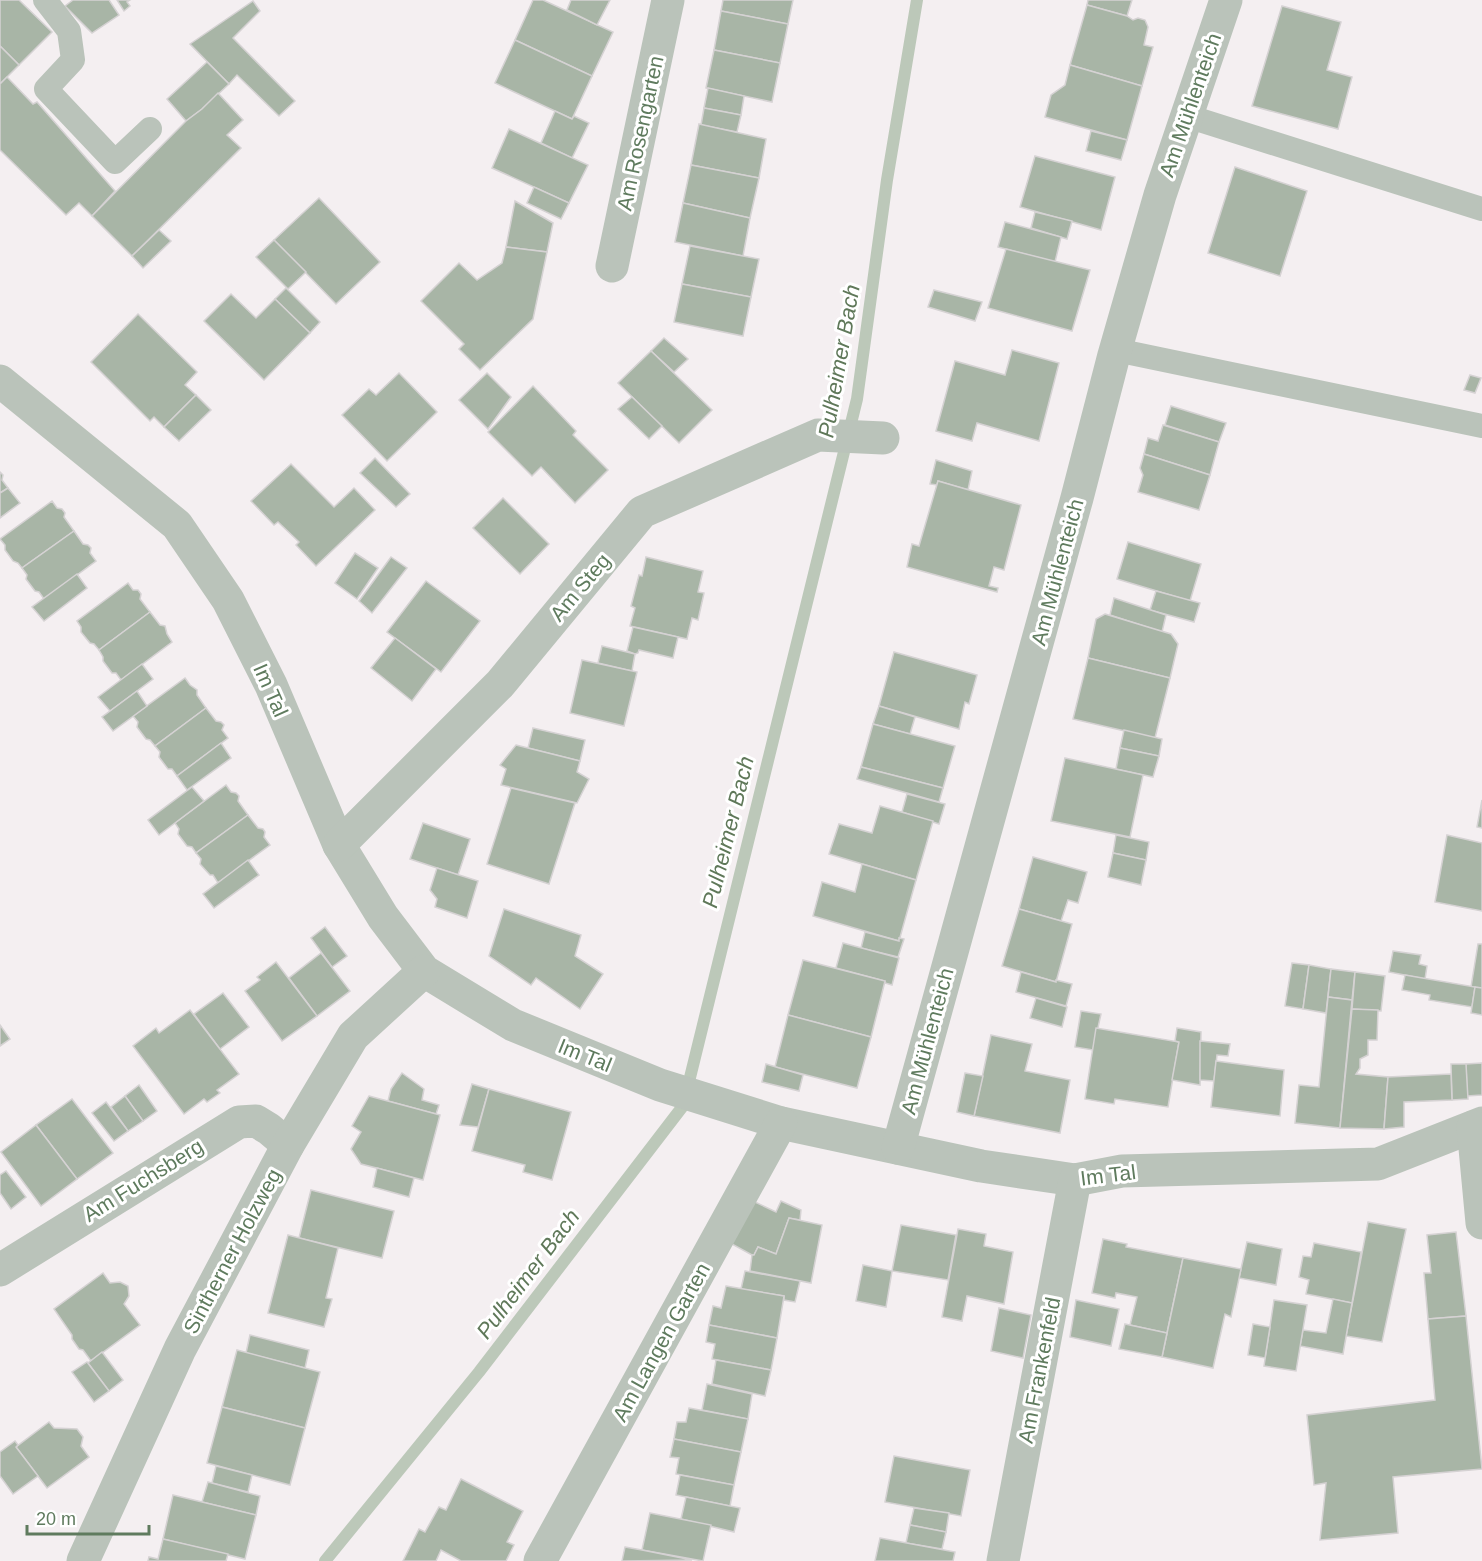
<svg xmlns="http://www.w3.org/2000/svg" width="1482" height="1561" font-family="Helvetica,sans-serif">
<rect width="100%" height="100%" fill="#f4eff1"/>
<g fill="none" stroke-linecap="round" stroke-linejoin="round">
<path stroke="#bcc8b9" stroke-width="12" d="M325 1561 479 1372 683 1106 857 399 887 180 917 0"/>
</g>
<g fill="#a8b5a6" stroke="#d5d2d3" stroke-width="1.5">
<path d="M0 0H19L52 32 19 65 0 46Z"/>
<path d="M73 0H109L119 15 92 33 65 6Z"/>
<path d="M117 0H130L127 2 130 6 124 11Z"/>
<path d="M533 0H543L613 32 592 76 515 40Z"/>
<path d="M571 0H610L597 25 567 10Z"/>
<path d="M723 0H793L788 24 721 11Z"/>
<path d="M1088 0H1132L1127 16 1087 5Z"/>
<path d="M253 1 260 11 233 38 295 101 279 116 237 75 229 84 190 44Z"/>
<path d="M1087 5 1127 16 1133 20 1138 18 1145 20 1148 27 1144 45 1153 47 1142 86 1070 65Z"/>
<path d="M1282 6 1341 22 1327 70 1352 77 1338 129 1252 106Z"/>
<path d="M721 11 788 24 780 63 714 50Z"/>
<path d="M515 40 592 76 572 119 495 83Z"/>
<path d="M0 46 19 65 0 84Z"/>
<path d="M714 50 780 63 772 102 706 88Z"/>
<path d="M207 62 229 84 202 109 186 121 167 99Z"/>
<path d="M1070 65 1142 86 1127 140 1045 117 1051 95 1065 85Z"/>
<path d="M7 77 33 104 37 102 115 191 92 216 79 203 66 215 0 150V84Z"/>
<path d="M708 88 744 96 741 115 704 108Z"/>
<path d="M218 93 243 120 227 135 241 148 132 256 92 216 186 121 202 109Z"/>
<path d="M704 108 741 115 737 132 701 125Z"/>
<path d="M555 111 572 119 574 116 589 123 572 158 541 143Z"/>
<path d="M699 124 766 139 759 178 691 165Z"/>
<path d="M509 129 588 165 569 203 492 168Z"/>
<path d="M1091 131 1127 140 1121 160 1086 151Z"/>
<path d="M1035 156 1115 177 1101 230 1020 207Z"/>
<path d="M691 165 759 178 750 218 683 203Z"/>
<path d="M1235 167 1307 191 1280 276 1208 253Z"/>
<path d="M534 187 569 203 561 219 527 203Z"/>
<path d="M319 198 380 262 336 304 274 240Z"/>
<path d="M515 201 553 223 547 252 506 247Z"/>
<path d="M683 203 750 218 743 256 675 242Z"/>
<path d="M1035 212 1072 221 1067 239 1031 228Z"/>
<path d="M1005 222 1061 237 1055 262 998 247Z"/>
<path d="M159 230 171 241 143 268 132 256Z"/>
<path d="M274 240 306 272 288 289 256 257Z"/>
<path d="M690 246 759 259 751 297 682 284Z"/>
<path d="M506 247 547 252 533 319 480 370 459 349 464 344 421 301 459 263 477 280 502 263Z"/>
<path d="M1006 249 1090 270 1072 331 988 308Z"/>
<path d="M682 284 751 297 743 336 674 322Z"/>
<path d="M286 288 320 322 310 333 275 299Z"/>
<path d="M934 290 982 302 975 321 928 307Z"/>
<path d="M231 294 256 318 275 299 310 333 264 380 204 321Z"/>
<path d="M138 314 197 372 185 385 196 395 164 427 154 417 150 421 91 362Z"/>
<path d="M664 338 688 359 674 372 651 351Z"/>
<path d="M1012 350 1059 363 1039 441 977 423 972 441 936 431 955 361 1005 375Z"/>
<path d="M651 351 712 410 679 443 618 383Z"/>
<path d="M399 373 437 412 387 461 342 415 369 389 376 395Z"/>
<path d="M487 373 511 397 488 429 459 400Z"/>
<path d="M1470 375 1481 378 1475 393 1464 390Z"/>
<path d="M533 386 576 431 573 435 608 470 575 503 541 467 532 476 488 432Z"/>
<path d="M196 395 211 410 179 441 164 427Z"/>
<path d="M632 397 662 426 649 439 618 409Z"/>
<path d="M1171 406 1226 423 1219 442 1165 425Z"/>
<path d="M1163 425 1219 442 1210 475 1144 454 1148 438 1158 441Z"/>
<path d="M1144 454 1210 475 1199 510 1138 492 1143 475 1140 468Z"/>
<path d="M375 458 410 494 396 507 360 473Z"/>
<path d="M936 460 972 471 968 490 938 481 937 485 930 484Z"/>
<path d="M291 464 334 507 354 488 375 510 316 566 296 545 299 542 278 522 274 525 251 501Z"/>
<path d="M0 472 3 475 2 480 8 488 0 493Z"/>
<path d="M938 481 1021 505 1004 570 994 567 989 586 998 588 997 592 907 567 912 544 919 546Z"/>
<path d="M8 488 20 503 0 518V493Z"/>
<path d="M503 498 549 544 520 574 473 528Z"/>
<path d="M52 501 57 508 62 509 65 513 64 517 74 531 22 568 18 563 13 561 5 550V545L0 539Z"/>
<path d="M74 531 83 544 88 545 91 548 90 553 96 561 44 599 39 592 35 591 26 579 27 575 22 568Z"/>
<path d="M1128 542 1201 564 1190 601 1117 579Z"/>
<path d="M355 553 378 568 357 599 335 583Z"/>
<path d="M391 557 407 568 372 613 359 601Z"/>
<path d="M646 557 703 571 698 592 704 593 698 620 692 618 687 639 630 626 635 608 631 606 639 575 642 576Z"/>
<path d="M77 574 87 588 44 621 32 607Z"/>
<path d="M426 581 480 621 441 672 387 632Z"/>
<path d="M128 583 133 590H138L141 594 140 599 150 612 99 650 94 644 90 643 81 632V627L77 621Z"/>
<path d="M1156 591 1200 603 1194 622 1150 610Z"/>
<path d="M1114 598 1166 615 1162 632 1110 615Z"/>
<path d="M150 612 160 625 165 626 167 634 172 642 121 680 116 673H112L103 661V657L99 650Z"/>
<path d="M1105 614 1171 634 1178 644 1170 678 1088 658 1096 619Z"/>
<path d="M633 627 678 637 673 658 639 650 638 653 635 654 627 651Z"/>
<path d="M395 638 436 669 412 701 371 668Z"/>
<path d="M602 646 635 654 632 671 598 663Z"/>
<path d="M894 652 977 675 969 704 965 702 959 729 879 706Z"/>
<path d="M1088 658 1170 678 1155 738 1073 719Z"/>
<path d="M582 660 637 672 624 726 570 713Z"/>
<path d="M142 664 153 679 110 711 98 697Z"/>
<path d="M185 678 190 685 197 690V695L206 708 155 746 150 740 146 739 137 727 138 722 133 716Z"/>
<path d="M137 691 147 706 113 731 102 717Z"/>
<path d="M879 706 915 717 910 734 873 724Z"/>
<path d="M206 708 216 721 221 722 224 725 222 730 228 738 177 776 172 769H168L159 757 160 752 155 746Z"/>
<path d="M873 724 955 746 943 788 861 767Z"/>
<path d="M533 728 585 740 580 761 528 748Z"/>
<path d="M1124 730 1162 739 1159 756 1120 748Z"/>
<path d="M221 743 231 758 187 790 177 776Z"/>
<path d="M516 745 580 761 577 772 589 779 577 803 501 785 506 769 500 765Z"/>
<path d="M1120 748 1159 756 1153 777 1116 769Z"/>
<path d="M1065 758 1143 775 1130 837 1051 821Z"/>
<path d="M861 767 943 788 939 802 857 779Z"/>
<path d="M226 785 231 792 236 793 239 796 238 801 248 815 196 853 192 847 187 846 178 834 179 829 175 823Z"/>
<path d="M192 787 204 801 159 835 148 820Z"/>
<path d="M511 788 575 803 549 884 487 864Z"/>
<path d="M907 794 945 804 939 824 902 812Z"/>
<path d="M1482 800V828L1477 827Z"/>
<path d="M880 806 933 821 916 880 829 854 839 824 872 833Z"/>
<path d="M248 815 258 828 263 829 265 832 264 837 270 845 218 883 213 875H210L200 864 201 859 196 853Z"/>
<path d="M423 823 470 839 458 875 410 859Z"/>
<path d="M1116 835 1149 842 1146 860 1113 853Z"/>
<path d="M1447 835 1482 843V911L1435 902Z"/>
<path d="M1113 853 1146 860 1141 885 1108 877Z"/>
<path d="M1033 857 1087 872 1078 903 1068 900 1061 921 1019 909Z"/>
<path d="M248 860 259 875 214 908 203 894Z"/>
<path d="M862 864 916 880 899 941 813 916 822 882 855 892Z"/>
<path d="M437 868 478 881 467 918 435 907 437 899 430 890Z"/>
<path d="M504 909 581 935 575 956 603 974 580 1009 536 978 531 985 489 956Z"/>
<path d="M1019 909 1072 924 1056 982 1002 966Z"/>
<path d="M325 927 347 956 332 967 311 938Z"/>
<path d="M865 932 899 941V938L904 939 898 957 861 948Z"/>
<path d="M843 943 899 958 892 985 885 983V981L836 968Z"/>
<path d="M1478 944H1482V988L1471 987Z"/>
<path d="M1393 951 1421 955 1419 964 1427 966 1425 979 1389 972Z"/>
<path d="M321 953 350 991 317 1016 289 978Z"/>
<path d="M803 960 885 981 871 1037 788 1015Z"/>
<path d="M276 962 317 1016 282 1041 245 991 260 980 257 977Z"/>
<path d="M1292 963 1309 965 1303 1009 1285 1006Z"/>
<path d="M1309 965 1331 969 1326 1013 1303 1009Z"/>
<path d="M1331 969 1355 972 1352 1000 1328 997Z"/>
<path d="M1021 972 1056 982V980L1072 984 1066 1006 1016 992Z"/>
<path d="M1355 972 1385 976 1381 1011 1352 1009Z"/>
<path d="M1405 975 1475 987 1472 1007 1429 1000 1430 995 1402 990Z"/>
<path d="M1475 987 1482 988V1015L1471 1013Z"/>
<path d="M223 993 249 1027 220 1049 194 1014Z"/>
<path d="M1328 997 1352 1000 1340 1128 1295 1123 1299 1085 1319 1087Z"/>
<path d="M1036 998 1067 1007 1062 1027 1030 1018Z"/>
<path d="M1352 1009 1378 1010 1377 1040H1368V1055L1360 1059V1068L1356 1074 1388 1077 1384 1129 1340 1128Z"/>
<path d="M190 1010 239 1074 217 1090 220 1093 207 1102 204 1099 184 1114 133 1046 156 1028 159 1033Z"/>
<path d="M1081 1011 1101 1014 1093 1050 1075 1047Z"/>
<path d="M788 1015 871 1037 857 1088 775 1067Z"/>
<path d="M0 1025 10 1039 0 1046Z"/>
<path d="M1096 1028 1179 1042 1168 1107 1115 1099 1114 1104 1085 1099Z"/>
<path d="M1177 1028 1201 1032 1200 1085 1172 1080 1179 1042 1175 1041Z"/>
<path d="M991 1035 1032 1044 1025 1071 1070 1080 1060 1133 974 1116Z"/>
<path d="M1200 1041 1230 1044 1228 1056 1217 1055 1214 1081 1200 1080Z"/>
<path d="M1216 1061 1284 1070 1280 1116 1211 1107Z"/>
<path d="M1482 1063V1095L1467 1096 1466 1064Z"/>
<path d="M766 1064 803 1075 799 1091 762 1082Z"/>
<path d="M1451 1064H1466L1468 1099 1452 1100Z"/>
<path d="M402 1073 424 1089 422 1100 439 1105 436 1114 388 1101 391 1089Z"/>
<path d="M965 1073 983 1076 974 1116 957 1112Z"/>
<path d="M1451 1074 1452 1100 1404 1102V1127L1384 1129 1388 1077Z"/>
<path d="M472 1084 489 1089 478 1127 460 1125Z"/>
<path d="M139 1085 157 1111 143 1121 125 1096Z"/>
<path d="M489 1089 571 1112 552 1180 523 1172 525 1165 472 1151Z"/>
<path d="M125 1096 143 1121 128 1131 111 1107Z"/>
<path d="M369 1096 440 1115 423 1180 361 1164 351 1149 361 1132 352 1126Z"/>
<path d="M72 1099 113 1153 77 1179 36 1125Z"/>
<path d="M106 1102 128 1131 114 1141 92 1113Z"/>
<path d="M36 1125 77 1179 41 1206 1 1152Z"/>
<path d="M377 1168 414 1178 409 1197 373 1187Z"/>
<path d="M6 1171 26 1197 11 1209 0 1193V1175Z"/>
<path d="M311 1190 394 1211 382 1258 299 1238Z"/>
<path d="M753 1201 776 1212 781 1201 801 1210 800 1220 789 1218 776 1254 758 1247 754 1255H752L730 1243Z"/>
<path d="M789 1218 822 1225 811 1283 750 1271 752 1255H754L758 1247 776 1254Z"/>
<path d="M1368 1222 1406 1229 1382 1342 1346 1336Z"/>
<path d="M901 1225 956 1235 948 1280 892 1271Z"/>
<path d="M958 1229 986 1234 984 1246 1013 1252 1004 1304 967 1296 962 1321 942 1317Z"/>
<path d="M1456 1232 1466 1316 1428 1319 1424 1273H1431L1427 1235Z"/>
<path d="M288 1235 338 1248 326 1298 332 1299 324 1327 268 1313Z"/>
<path d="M1103 1239 1127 1244 1126 1247 1183 1258 1167 1333 1130 1325 1137 1297 1116 1293 1115 1298 1092 1293Z"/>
<path d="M1247 1242 1282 1249 1276 1285 1239 1278Z"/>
<path d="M1314 1243 1361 1252 1352 1303 1306 1294 1309 1280 1299 1277 1303 1256 1311 1257Z"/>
<path d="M1183 1258 1241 1269 1231 1317 1225 1314 1213 1368 1162 1357Z"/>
<path d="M863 1265 892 1271 886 1307 856 1301Z"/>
<path d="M745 1271 800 1281 795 1302 784 1300V1296L741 1289Z"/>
<path d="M103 1273 110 1283 120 1282 128 1286 129 1296 124 1304 140 1325 91 1361 83 1350 79 1349 72 1339V1335L54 1309Z"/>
<path d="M726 1286 784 1296 777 1338 709 1325 713 1306 721 1308Z"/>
<path d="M1333 1299 1352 1303 1343 1354 1300 1346 1303 1330 1326 1333Z"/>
<path d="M1076 1300 1119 1309 1111 1346 1070 1337Z"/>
<path d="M1274 1300 1307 1305 1296 1371 1264 1366Z"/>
<path d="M999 1308 1031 1315 1023 1358 991 1351Z"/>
<path d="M1466 1316 1482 1469 1393 1477 1398 1533 1320 1540 1326 1483 1314 1485 1307 1415 1435 1400 1428 1319Z"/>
<path d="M1125 1324 1167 1333 1162 1357 1119 1349Z"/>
<path d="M1253 1324 1270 1327 1265 1358 1248 1355Z"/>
<path d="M709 1325 777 1338 771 1370 712 1359 715 1344 706 1342Z"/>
<path d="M250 1335 309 1350 305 1368 246 1353Z"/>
<path d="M237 1350 320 1372 305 1428 222 1407Z"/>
<path d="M102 1352 123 1380 109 1391 88 1363Z"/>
<path d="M716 1360 771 1370 765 1396 712 1384Z"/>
<path d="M87 1362 109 1391 94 1402 72 1372Z"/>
<path d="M707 1384 752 1394 748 1419 702 1410Z"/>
<path d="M222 1407 305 1428 290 1485 207 1463Z"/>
<path d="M689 1408 748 1419 741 1452 674 1439 677 1422H686Z"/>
<path d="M49 1422 54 1428 77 1429 83 1437 81 1446 89 1457 47 1488 16 1447Z"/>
<path d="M674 1439 741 1452 734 1485 676 1474 679 1458 670 1457Z"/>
<path d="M15 1441 18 1445 16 1447 38 1476 13 1494 0 1476V1452Z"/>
<path d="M894 1456 970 1470 961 1516 885 1502Z"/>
<path d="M216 1466 252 1475 248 1492 212 1483Z"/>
<path d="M680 1475 734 1485 730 1506 676 1495Z"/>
<path d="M461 1479 523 1511 507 1542 514 1545 506 1561H461L441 1550 436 1561H403L419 1529 425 1532 439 1507 446 1510Z"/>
<path d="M208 1482 260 1496 256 1515 202 1502Z"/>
<path d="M173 1495 256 1515 245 1559 163 1539Z"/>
<path d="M686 1497 740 1508 734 1532 681 1519Z"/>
<path d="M914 1508 949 1513 946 1532 910 1525Z"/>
<path d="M650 1513 711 1525 703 1561 642 1550Z"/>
<path d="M910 1525 946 1532 942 1549 906 1543Z"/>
<path d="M880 1538 955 1552 953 1561H875Z"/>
<path d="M163 1539 228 1554 226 1561H148L149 1557 158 1559Z"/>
<path d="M625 1547 642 1550 692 1560 622 1561Z"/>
</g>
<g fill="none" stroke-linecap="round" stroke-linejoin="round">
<g stroke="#bac3ba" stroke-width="24">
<path d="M45 0 69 31 73 60 46 89 115 162 150 129"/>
<path d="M1187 116 1482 209"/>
<path d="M1116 350 1482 426"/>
</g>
<g stroke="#bac3ba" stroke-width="33">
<path d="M612 266 668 0"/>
<path d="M0 381 177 525 228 600 271 685 339 845 383 917 424 971 513 1025 660 1085 781 1123 981 1166 1075 1180 1122 1171 1378 1164 1482 1123"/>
<path d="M339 845 500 684 642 512 818 435 883 438"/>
<path d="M1473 1127 1482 1223"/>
<path d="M898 1148 1077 498 1114 355 1160 195 1226 0"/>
<path d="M0 1270 239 1122 256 1121 269 1129 288 1145"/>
<path d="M83 1561 180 1349 288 1145 353 1036 424 971"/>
<path d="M540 1561 781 1123"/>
<path d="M1003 1561 1075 1180"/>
</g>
</g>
<g text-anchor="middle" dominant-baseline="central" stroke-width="6" stroke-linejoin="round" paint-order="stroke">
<g font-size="21" fill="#5f7b5e" stroke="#fff">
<text transform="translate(1190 105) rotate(-71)">Am Mühlenteich</text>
<text transform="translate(640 133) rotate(-78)">Am Rosengarten</text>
<text transform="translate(1057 572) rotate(-75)">Am Mühlenteich</text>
<text transform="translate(580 587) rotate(-50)">Am Steg</text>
<text transform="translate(271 690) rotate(66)">Im Tal</text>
<text transform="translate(927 1041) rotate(-75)">Am Mühlenteich</text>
<text transform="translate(585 1055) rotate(22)">Im Tal</text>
<text transform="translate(1108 1175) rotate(-7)">Im Tal</text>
<text transform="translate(143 1180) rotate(-32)">Am Fuchsberg</text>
<text transform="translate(232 1251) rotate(-62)">Sintherner Holzweg</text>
<text transform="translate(661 1342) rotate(-61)">Am Langen Garten</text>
<text transform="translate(1039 1370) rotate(-79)">Am Frankenfeld</text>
</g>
<g font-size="22" font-style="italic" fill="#5f7859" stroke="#fff">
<text transform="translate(839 361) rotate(-80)">Pulheimer Bach</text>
<text transform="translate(728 832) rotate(-76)">Pulheimer Bach</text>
<text transform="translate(528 1274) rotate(-53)">Pulheimer Bach</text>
</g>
</g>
<path d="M27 1525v9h122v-9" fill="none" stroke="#5f7b5e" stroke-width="3"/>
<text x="36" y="1525" font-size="18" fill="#5f7b5e" stroke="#ffffff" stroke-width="4.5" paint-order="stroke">20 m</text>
</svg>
